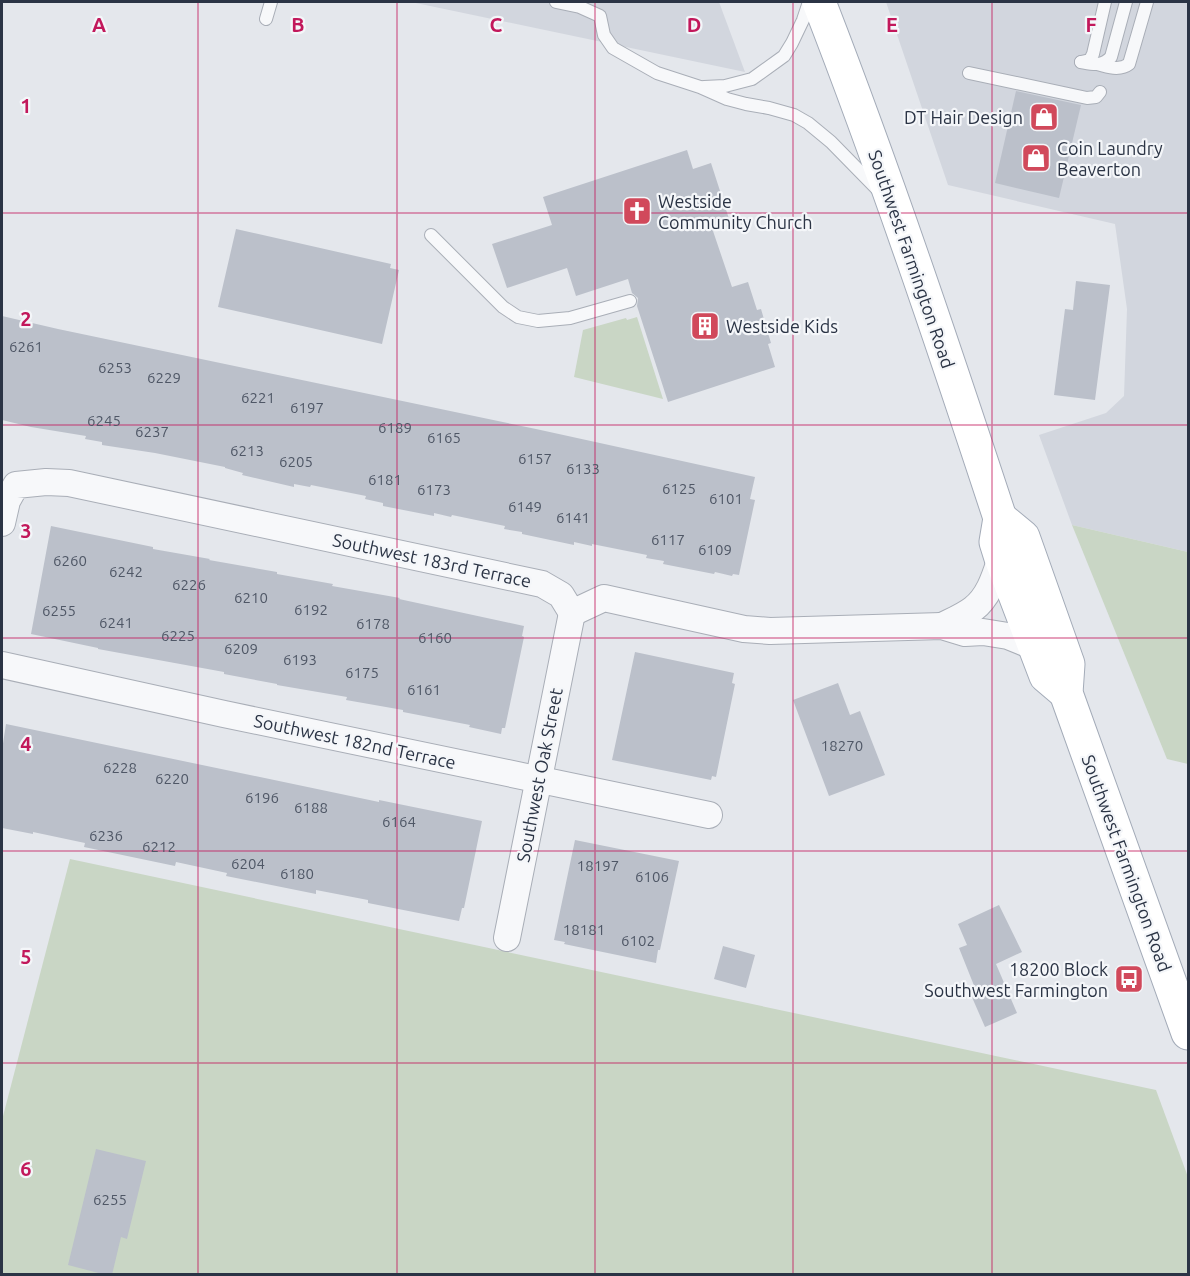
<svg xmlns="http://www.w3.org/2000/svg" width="1190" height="1276" font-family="Ubuntu,sans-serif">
<rect width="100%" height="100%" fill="#e4e7ec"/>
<g fill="#d2d6de">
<path d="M411 2H719L745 72Z"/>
<path d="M886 2H1188V552L1072 525 1039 435 1106 413 1124 396 1127 309 1115 224 948 185Z"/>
</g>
<g fill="#c9d6c5">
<path d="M637 317 663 399 574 377 583 330 626 318 627 320Z"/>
<path d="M1072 525 1188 552V764L1167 759Z"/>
<path d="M70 859 1156 1090 1188 1177V1274H2V1120Z"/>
</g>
<g fill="#bbc0ca">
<path d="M1016 91 1081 105 1059 198 995 183Z"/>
<path d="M687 150 693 169 711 163 731 225 713 231 732 287 748 282 757 310 761 309 771 343 768 344 775 367 668 402 637 306 638 298 632 293 628 279 576 296 567 268 507 288 492 244 552 225 543 197Z"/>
<path d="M236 229 391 264 390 268 399 270 382 344 218 307Z"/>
<path d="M1076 281 1110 285 1095 400 1054 395 1065 309 1073 310Z"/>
<path d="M2 316 58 329 536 429 755 477 750 499 755 500 739 575 733 574 732 576 715 572 714 574 663 564 664 561 646 558 647 555 592 544V546L574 542V545L522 534V532L504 529 505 526 452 515 451 517 434 513V516L383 506V503L365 499 366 496 311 485 310 487 294 484V487L242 475 243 473 225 468V467L155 453 102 445V442L85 439 86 436 31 427 2 420Z"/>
<path d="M51 526 153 547V549L210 559 209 560 277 572V574L333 584 332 586 400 598 399 599 524 626 522 636 524 637 505 728H502L501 734 469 727 470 725 403 712V710L346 700 347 697 277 685V684L224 674V672L98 649V648L31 634Z"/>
<path d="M635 652 734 673 732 683 735 684 716 777 712 776 711 780 612 760Z"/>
<path d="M838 683 850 715 860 711 885 775 829 796 793 700Z"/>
<path d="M6 724 379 802V800L482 821 464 908H462L459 921 368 903V900L316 890V894L226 876 227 873 176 862 175 866 84 847 85 843 33 832V834L2 828V750Z"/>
<path d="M575 840 679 861 660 950H658L656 963 564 944 565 942 554 940Z"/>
<path d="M999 905 1022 952 996 964 1017 1013 985 1027 971 995 977 993 959 948 967 945 958 924Z"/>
<path d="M723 946 755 955 746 988 714 979Z"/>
<path d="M96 1149 146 1161 127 1239 121 1237 112 1275H106L68 1265Z"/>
</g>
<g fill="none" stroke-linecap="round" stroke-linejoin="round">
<g stroke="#a9aeb7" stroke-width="14">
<g id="service">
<path d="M556 2 580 7 600 16 604 35 613 48 657 73 700 87 727 99 746 104 769 108 794 115 808 123 831 142 879 191"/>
<path d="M266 19 271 2"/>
<path d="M1081 62C1092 64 1102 67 1111 57L1126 2"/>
<path d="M1081 62 1090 60 1093 54 1105 2"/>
<path d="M1097 64C1107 67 1120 71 1129 64L1147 2"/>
<path d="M969 73 1087 98 1096 97 1100 92"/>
<path d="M704 87 725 86 752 79 784 56 792 43 803 20 809 2"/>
<path d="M431 235 503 307 518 317 538 321 570 318 630 301"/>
</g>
</g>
<g stroke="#a9aeb7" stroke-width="28">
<g id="minor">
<path d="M2 523 7 501 16 485 46 482 69 483 542 584 561 595 572 613 604 598 744 629 770 631 942 626 965 633 983 632 1008 636 1035 647"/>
<path d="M942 626C952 621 964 616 973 609 989 597 995 576 1001 558"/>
<path d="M2 665 224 714 709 815"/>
<path d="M507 938 572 613"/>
</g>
</g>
<g stroke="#a3abb8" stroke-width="35">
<g id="primary">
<path d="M819 2C885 172 943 345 1000 518L996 542 1001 558 1046 676 1066 693"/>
<path d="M1000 518 1023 537 1068 664 1066 693 1188 1033"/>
</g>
</g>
<use href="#service" stroke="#f7f8fa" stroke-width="12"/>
<use href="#minor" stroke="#f7f8fa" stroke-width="26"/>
<use href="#primary" stroke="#fff" stroke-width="33"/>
</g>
<path fill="none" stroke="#c2185b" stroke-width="1.5" stroke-opacity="0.55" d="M198 2V1274M397 2V1274M595 2V1274M793 2V1274M992 2V1274M2 213H1188M2 425H1188M2 638H1188M2 851H1188M2 1063H1188"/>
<defs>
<g id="shop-square" transform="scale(1.5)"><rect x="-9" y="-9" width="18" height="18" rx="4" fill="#d1495b" stroke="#f4f6f9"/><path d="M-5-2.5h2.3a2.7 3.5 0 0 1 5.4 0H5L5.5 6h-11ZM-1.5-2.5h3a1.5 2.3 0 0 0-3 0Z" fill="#fff"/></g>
<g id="church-square" transform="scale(1.5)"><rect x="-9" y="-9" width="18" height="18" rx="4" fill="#d1495b" stroke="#f4f6f9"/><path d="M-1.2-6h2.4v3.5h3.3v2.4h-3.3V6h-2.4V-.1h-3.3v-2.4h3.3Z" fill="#fff"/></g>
<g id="building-square" transform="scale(1.5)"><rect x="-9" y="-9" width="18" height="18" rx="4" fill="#d1495b" stroke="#f4f6f9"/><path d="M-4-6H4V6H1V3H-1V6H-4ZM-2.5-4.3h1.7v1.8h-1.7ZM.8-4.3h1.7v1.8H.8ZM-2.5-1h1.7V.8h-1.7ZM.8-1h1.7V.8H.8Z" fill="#fff"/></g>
<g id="bus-square" transform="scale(1.5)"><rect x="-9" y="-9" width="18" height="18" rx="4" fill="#d1495b" stroke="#f4f6f9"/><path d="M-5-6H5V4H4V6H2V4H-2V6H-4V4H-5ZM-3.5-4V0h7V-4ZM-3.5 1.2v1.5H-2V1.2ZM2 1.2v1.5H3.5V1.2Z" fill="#fff"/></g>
</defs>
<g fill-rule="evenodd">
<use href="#shop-square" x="1044" y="117"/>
<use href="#shop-square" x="1036" y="158"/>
<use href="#church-square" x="637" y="211"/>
<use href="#building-square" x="705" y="326"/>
<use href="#bus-square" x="1129" y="979"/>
</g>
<g text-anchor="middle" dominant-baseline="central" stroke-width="4.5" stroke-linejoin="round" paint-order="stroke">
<g font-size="15" fill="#4f5766">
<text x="26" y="346">6261</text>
<text x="115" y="367">6253</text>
<text x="164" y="377">6229</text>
<text x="258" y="397">6221</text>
<text x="307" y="407">6197</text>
<text x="104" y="420">6245</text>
<text x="395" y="427">6189</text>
<text x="152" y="431">6237</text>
<text x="444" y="437">6165</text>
<text x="247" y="450">6213</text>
<text x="535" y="458">6157</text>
<text x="296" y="461">6205</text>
<text x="583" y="468">6133</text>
<text x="385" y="479">6181</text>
<text x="679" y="488">6125</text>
<text x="434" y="489">6173</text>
<text x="726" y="498">6101</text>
<text x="525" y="506">6149</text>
<text x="573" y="517">6141</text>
<text x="668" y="539">6117</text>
<text x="715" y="549">6109</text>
<text x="70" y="560">6260</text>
<text x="126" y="571">6242</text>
<text x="189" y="584">6226</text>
<text x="251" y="597">6210</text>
<text x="311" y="609">6192</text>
<text x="59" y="610">6255</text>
<text x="116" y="622">6241</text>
<text x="373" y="623">6178</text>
<text x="178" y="635">6225</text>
<text x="435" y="637">6160</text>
<text x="241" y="648">6209</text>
<text x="300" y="659">6193</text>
<text x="362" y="672">6175</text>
<text x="424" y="689">6161</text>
<text x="842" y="745">18270</text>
<text x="120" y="767">6228</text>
<text x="172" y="778">6220</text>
<text x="262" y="797">6196</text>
<text x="311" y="807">6188</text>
<text x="399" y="821">6164</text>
<text x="106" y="835">6236</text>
<text x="159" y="846">6212</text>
<text x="248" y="863">6204</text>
<text x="598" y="865">18197</text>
<text x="297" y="873">6180</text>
<text x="652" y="876">6106</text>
<text x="584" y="929">18181</text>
<text x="638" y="940">6102</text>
<text x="110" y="1199">6255</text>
</g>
<g font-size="18" fill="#2b3445" stroke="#f4f6f9" text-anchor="start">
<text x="1023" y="117" text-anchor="end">DT Hair Design</text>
<text x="1057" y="148">Coin Laundry<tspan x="1057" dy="21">Beaverton</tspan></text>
<text x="658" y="201">Westside<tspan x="658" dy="21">Community Church</tspan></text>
<text x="726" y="326">Westside Kids</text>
<text x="1108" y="969" text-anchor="end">18200 Block<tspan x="1108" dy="21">Southwest Farmington</tspan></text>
</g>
<g font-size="18" fill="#2b3445" stroke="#f4f6f9">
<text transform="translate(912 259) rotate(71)">Southwest Farmington Road</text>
<text transform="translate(432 560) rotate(12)">Southwest 183rd Terrace</text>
<text transform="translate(355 741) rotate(12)">Southwest 182nd Terrace</text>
<text transform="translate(539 775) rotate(-79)">Southwest Oak Street</text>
<text transform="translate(1127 863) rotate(70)">Southwest Farmington Road</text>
</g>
</g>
<g font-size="20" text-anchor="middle" font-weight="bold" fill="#c2185b" stroke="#f4f6f9" stroke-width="4.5" stroke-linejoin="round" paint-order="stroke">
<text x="99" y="32">A</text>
<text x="298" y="32">B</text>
<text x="496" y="32">C</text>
<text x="694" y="32">D</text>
<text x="892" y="32">E</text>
<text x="1091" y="32">F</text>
<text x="26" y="113">1</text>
<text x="26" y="326">2</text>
<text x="26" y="538">3</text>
<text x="26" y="751">4</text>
<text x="26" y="964">5</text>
<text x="26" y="1176">6</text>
</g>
<rect width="1190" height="1276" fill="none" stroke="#2b3445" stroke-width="6"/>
</svg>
